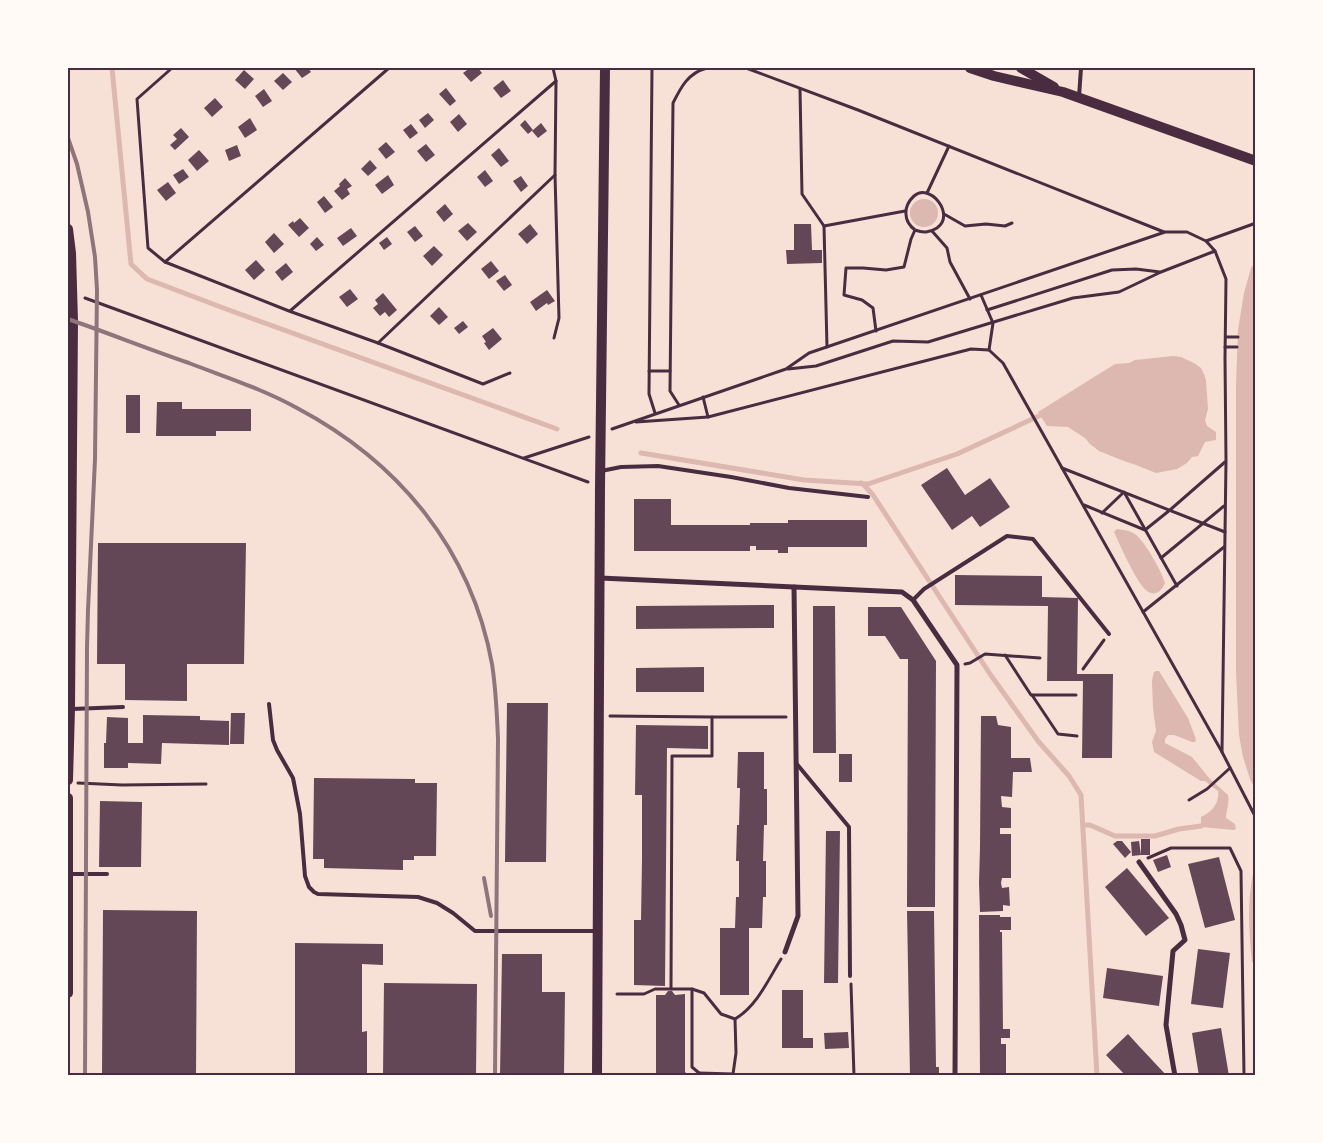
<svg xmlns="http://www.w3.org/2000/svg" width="1323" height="1143" font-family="'Source Sans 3',sans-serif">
<rect width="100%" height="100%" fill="#f7e1d7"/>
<g fill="#dcb8b0">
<circle cx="924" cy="213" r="14"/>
<path d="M1255 263V789L1250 779 1243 757 1239 735 1236 673V385L1238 330 1244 293 1251 268Z"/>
<path d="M1173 356 1181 357 1194 363 1201 368 1204 374 1206 380 1208 409 1205 420 1207 426 1216 432V440L1205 442 1198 456 1192 457 1187 463 1177 469 1156 473 1136 465 1124 461 1099 451 1090 444 1085 438 1068 427 1047 426 1038 412 1115 364 1129 363 1135 360Z"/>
<path d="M1117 529C1123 530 1128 530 1133 533 1143 537 1162 572 1165 583 1162 591 1155 597 1147 591 1137 584 1120 545 1114 532Z"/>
<path d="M1156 671H1159L1188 718 1196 739 1195 742H1192L1174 735H1168L1165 739V743L1192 757 1210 779 1228 795C1230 803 1226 810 1226 818L1235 824 1236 829 1234 830 1201 827V817C1211 813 1220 803 1218 791L1205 781H1201L1154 752 1152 742 1156 731 1153 708 1152 681 1154 672Z"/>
<path d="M1255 873V964L1252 962C1249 935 1247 901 1253 874Z"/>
</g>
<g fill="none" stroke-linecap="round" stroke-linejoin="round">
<g stroke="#dcb8b0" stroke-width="5">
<path d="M112 68 131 264 147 279 226 309 557 429"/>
<path d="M641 453 804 480 868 484 957 454 1041 415"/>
<path d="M861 483 865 486 873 495 990 674 1038 741 1069 776 1081 795 1097 1076"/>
<path d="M1083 825H1090L1115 836H1155L1179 829 1201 826"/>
</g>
</g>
<g fill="#644757">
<path d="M294 68H308L311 72 302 78Z"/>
<path d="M470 68H478L482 73 471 82 463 73Z"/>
<path d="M244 70 254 79 245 89 235 80Z"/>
<path d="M283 73 292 82 283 90 274 81Z"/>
<path d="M503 80 511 91 501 98 493 88Z"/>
<path d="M446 88 456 101 450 106 439 94Z"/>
<path d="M264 89 272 101 263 107 255 96Z"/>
<path d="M215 98 223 107 212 117 204 108Z"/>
<path d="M428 113 434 120 425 128 419 120Z"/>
<path d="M459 114 467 124 458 132 450 122Z"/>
<path d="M250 118 257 130 245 138 238 127Z"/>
<path d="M525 120 533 130 528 134 520 125Z"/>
<path d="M541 123 547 131 538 138 532 131Z"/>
<path d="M411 124 418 133 410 139 403 130Z"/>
<path d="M181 128 189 137 175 150 170 145 177 139 173 135Z"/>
<path d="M386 142 395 152 386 159 378 149Z"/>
<path d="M426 144 435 155 426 162 417 151Z"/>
<path d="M237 145 241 156 229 161 225 150Z"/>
<path d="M499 148 509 161 501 167 491 155Z"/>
<path d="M199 150 209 161 197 171 188 160Z"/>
<path d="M370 160 377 168 368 176 361 169Z"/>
<path d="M183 169 189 177 179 184 173 175Z"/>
<path d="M485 170 493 181 485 187 477 177Z"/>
<path d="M388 175 394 185 382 194 375 185Z"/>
<path d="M521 176 528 186 521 192 513 181Z"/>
<path d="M345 178 352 186 347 189 350 194 342 200 334 191 340 186 339 184Z"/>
<path d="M168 182 176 193 166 201 157 190Z"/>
<path d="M324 196 333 207 325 213 317 202Z"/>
<path d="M445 204 453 214 444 222 436 212Z"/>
<path d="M300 218 309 228 299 237 288 225 293 221 294 223Z"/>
<path d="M468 223 477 232 467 241 458 231Z"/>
<path d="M530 224 538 234 527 244 518 234Z"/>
<path d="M794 224H811L812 250H822V263L787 264 786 250H794Z"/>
<path d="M415 226 423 236 415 242 407 232Z"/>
<path d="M351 228 357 236 343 246 337 238Z"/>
<path d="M274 233 284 244 274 253 265 242Z"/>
<path d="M317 237 324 245 316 251 310 244Z"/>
<path d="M387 237 392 244 384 250 379 243Z"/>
<path d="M434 246 443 255 432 266 423 256Z"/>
<path d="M256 260 265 270 254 280 245 270Z"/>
<path d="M491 261 499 271 489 279 481 269Z"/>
<path d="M286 263 293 272 282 281 275 272Z"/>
<path d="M505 275 512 285 504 291 496 281Z"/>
<path d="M350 289 358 299 347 307 339 297Z"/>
<path d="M547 290 555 301 548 305 547 303 536 311 530 302Z"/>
<path d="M383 293 397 310 389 317 385 312 380 316 373 308 378 304 375 300Z"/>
<path d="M439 307 448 317 439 325 430 316Z"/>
<path d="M463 321 468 327 459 334 454 328Z"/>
<path d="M493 328 502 339 489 350 484 343 486 342 482 336Z"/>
<rect x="126" y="395" width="14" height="38"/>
<path d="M157 402H182V409H251V431H216V436H156Z"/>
<path d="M947 468 965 495 990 478 1010 507 980 527 972 516 952 530 921 485Z"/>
<path d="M634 499H671V525H750V523H788V520H867V547H788V553H778V550H756V546H750V551H634Z"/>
<path d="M98 543H246L244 664H187V701L125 700V664H97Z"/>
<path d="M955 575 1042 576V597L1078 598 1077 674H1113L1112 758H1082L1083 681H1047L1048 606 955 605Z"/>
<path d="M774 605V628L636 629V606Z"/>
<path d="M813 606H835L836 753H813Z"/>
<path d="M868 607H901L936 661 935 907H907L908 659H900L885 636H868Z"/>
<path d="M704 667V692H636V668Z"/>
<path d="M507 703H548L546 862H505Z"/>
<path d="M231 713H245L244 744H230Z"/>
<path d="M143 715 200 716V720L229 721V745L162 743 161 764 128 763V768H104V743H106L107 717 128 718V743H143Z"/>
<path d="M981 716H996L998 725 1011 727V758H1030L1032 772H1013L1012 797 1001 796 1002 807 1011 808V828H1000V834H1011V878H1002L1001 883 1002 888 1009 887 1010 906 1003 905V911L980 912 979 883 980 848Z"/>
<path d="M636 725 708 726V749L667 748 665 986 634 985V920H641L642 859V795H635Z"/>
<path d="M738 752H764V789H767V825H764L763 861H766V897H763L762 928H749V995H720V928H735L736 897H739V861H736L737 825H739L740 788H737Z"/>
<rect x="839" y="754" width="13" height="28"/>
<path d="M314 778 415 779V783H437L436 856H414V860H403V870L324 868V859H313Z"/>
<path d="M100 801 142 802 141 867H99Z"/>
<path d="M826 831H840L838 983H824Z"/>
<rect x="1141" y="839" width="9" height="16"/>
<path d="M1117 841H1122L1131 852 1125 858 1113 844Z"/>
<path d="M1139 841 1141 855 1132 856 1131 842Z"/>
<path d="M1167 855 1171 867 1158 872 1153 860Z"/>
<path d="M1219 857 1235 920 1205 928 1188 864Z"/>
<path d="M1127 868 1169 918 1146 936 1105 887Z"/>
<path d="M103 910 197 911 196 1076H102Z"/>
<path d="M907 911H934L936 1067H939V1076H910Z"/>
<path d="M979 915H1000V917H1011V930H1000V932H1002L1003 1029H1010V1038H1001V1044H1006V1076H980Z"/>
<path d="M295 943 383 944V965L362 964V1032L367 1031V1076H295Z"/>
<path d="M1198 949 1230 953 1223 1008 1191 1004Z"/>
<path d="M502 954H542V992H565L564 1076H500Z"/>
<path d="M1107 968 1163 976 1159 1006 1103 998Z"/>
<path d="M384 983 477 984 476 1076H383Z"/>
<path d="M782 990H803V1038H813V1048H782Z"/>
<path d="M668 991H672L675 995 685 994V1072L690 1076H656V995H665Z"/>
<path d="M1221 1028 1229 1076H1199L1192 1033Z"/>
<path d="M848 1032 849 1048 825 1049 824 1033Z"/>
<path d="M1128 1034 1138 1045 1167 1076H1126L1106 1055Z"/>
</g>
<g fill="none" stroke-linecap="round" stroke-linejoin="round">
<g stroke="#4a2c40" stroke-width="3">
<path d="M172 68 137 99 148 248 165 262 289 311 378 343 483 384 510 373"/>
<path d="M553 68 556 81 555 175 559 318 554 338"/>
<path d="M652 68 649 394 655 413"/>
<path d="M746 68 858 110 1164 232"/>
<path d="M800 89 802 194 824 226 827 347"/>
<path d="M927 193 949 146"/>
<path d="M944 214 965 226 986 224 1005 226 1012 223"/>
<path d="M824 226 905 211"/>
<path d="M932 231 947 248 950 262 970 299"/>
<path d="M1206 241 1256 223"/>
<path d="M165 262 389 68"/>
<path d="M981 295 993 323 989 350"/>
<path d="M85 298 588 482"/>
<path d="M987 310 1112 270 1136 269 1160 272"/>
<path d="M290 311 556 81"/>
<path d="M876 331 873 308 862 300 844 295 846 268H863L886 270 904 267 911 239 915 230C923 233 929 233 937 228 956 215 930 182 914 196 903 206 903 221 915 230"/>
<path d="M1226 337H1238"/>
<path d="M378 343 555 175"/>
<path d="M1225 347H1237"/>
<path d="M788 369 816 366 893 341 928 342 1073 298 1119 292 1161 272 1215 251"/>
<path d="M649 371H670"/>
<path d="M703 397 708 417 971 349 989 350 1003 363 1222 752 1256 818"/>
<path d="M679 405 670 391 673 103C681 87 688 73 707 68"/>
<path d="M636 422 708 417"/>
<path d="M612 429 786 369 809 353 1165 232H1187L1206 241 1215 251 1226 279 1225 358 1226 461 1222 752"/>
<path d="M524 458 589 437"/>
<path d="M1062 468 1225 532"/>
<path d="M1084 505 1145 530 1170 510 1225 462"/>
<path d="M1102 513 1124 492 1177 586"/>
<path d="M1161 558 1224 506"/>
<path d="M1143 612 1224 547"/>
<path d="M1005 655 1031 695H1076"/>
<path d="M965 664 970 663 985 654 1040 658"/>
<path d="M1083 669 1104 640"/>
<path d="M1032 695 1058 734 1077 736"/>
<path d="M610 716 712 717"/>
<path d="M78 783 122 785 206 784"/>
<path d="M1189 800 1207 789 1230 768"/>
<path d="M1148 858 1171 848H1230L1241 871 1244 1076"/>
<path d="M851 984 854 1076"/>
<path d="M671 989 672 756H712V717H786"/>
<path d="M692 989V1067L699 1073V1076"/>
<path d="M617 994H644L655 989H692L704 993 721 1014 735 1019C757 1006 768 980 781 959"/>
<path d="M699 1073 733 1074 736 1053 735 1019"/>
</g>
<g stroke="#4a2c40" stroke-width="4">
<path d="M1079 97 1081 68"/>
<path d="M601 471 621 467 658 466 731 477 789 488 868 497"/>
<path d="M913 600 924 589 1007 536 1033 539 1109 634"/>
<path d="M269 704 273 740 277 750 293 778 300 814 305 876 309 887 314 892 318 894 418 897 437 903 453 913 475 931H597"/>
<path d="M72 709 123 707"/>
<path d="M796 763 849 827 850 976"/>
<path d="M68 874H107"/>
</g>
<g stroke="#4a2c40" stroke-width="5">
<path d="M600 578 902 592 913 600 957 665 955 1076"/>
<path d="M1139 862 1176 914 1181 925 1185 940 1173 951 1166 1025 1175 1076"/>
<path d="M785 952 798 916 794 587"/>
</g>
<g stroke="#4a2c40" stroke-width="10">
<path d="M970 68 994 76 1063 92 1256 161"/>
<path d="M1021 68 1054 87"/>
<path d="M68 229 71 253 73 321 70 709 68 780"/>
<path d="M68 798V993"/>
<path d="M597 1076 600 487 605 68"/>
</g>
<g stroke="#8f747c" stroke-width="4">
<path d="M68 138 77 164 88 212 95 257 97 290 95 459 88 610 87 647 85 1076"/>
<path d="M68 319C108 333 148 349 189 363 225 377 263 389 297 408 399 462 471 549 492 664 496 689 497 714 498 739L495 1076"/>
<path d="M484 878 491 916"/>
</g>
</g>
<rect width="1323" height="1143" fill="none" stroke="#fffaf5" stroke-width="138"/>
<rect x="69" y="69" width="1185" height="1005" fill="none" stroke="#4a2c40" stroke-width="2"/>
</svg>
